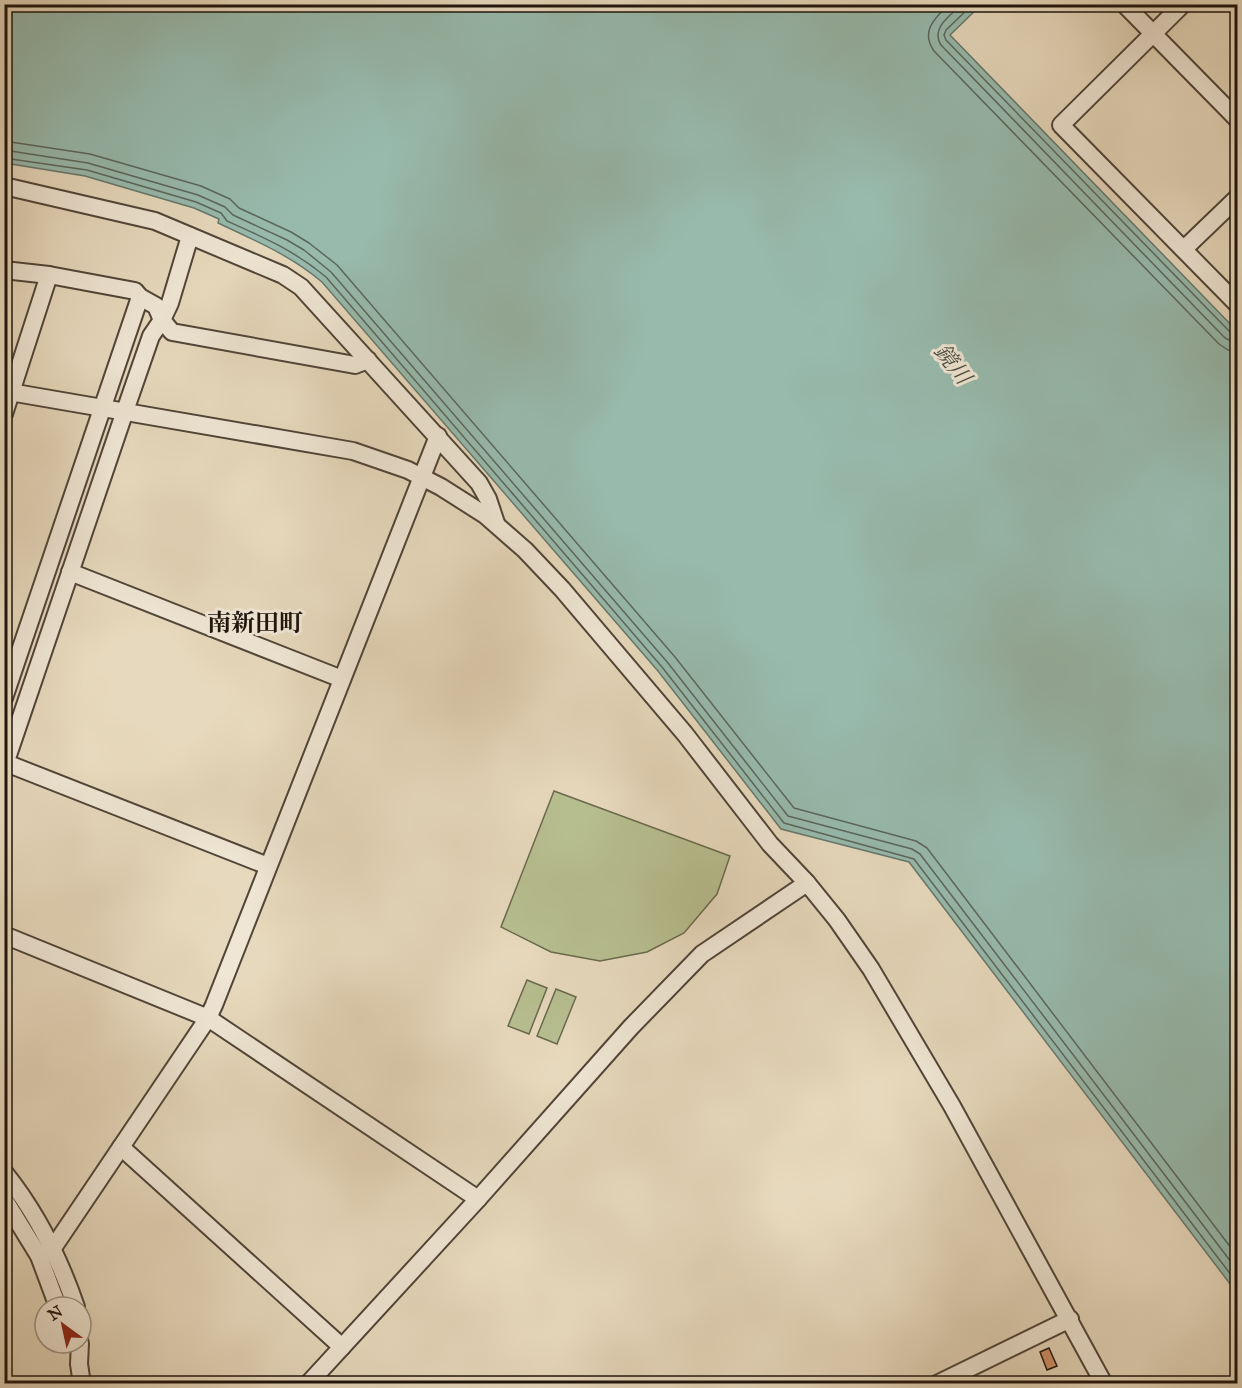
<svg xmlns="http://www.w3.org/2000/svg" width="1242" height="1388" font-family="'IM FELL Great Primer','Noto Serif JP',serif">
<rect width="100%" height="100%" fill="#e7d9bd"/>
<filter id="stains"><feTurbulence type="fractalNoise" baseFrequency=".00333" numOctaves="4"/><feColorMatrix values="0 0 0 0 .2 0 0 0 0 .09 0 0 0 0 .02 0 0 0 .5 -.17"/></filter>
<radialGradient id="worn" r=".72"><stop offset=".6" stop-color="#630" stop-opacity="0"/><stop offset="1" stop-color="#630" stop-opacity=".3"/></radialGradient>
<g fill="#b7bf90" stroke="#6a6a4e" stroke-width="1.5">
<path d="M554 791 730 856 717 894 684 933 647 952 600 961 551 952 501 927Z"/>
<path d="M527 980 547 988 529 1034 508 1026Z"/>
<path d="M556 989 576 997 557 1044 537 1036Z"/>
</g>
<path fill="#97baad" stroke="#67786d" stroke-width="1.5" d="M4 5H981L950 35 1237 331V1293L909 862 781 829 658 671 322 282C290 255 256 241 218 223L219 219 194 208 85 176 5 163Z"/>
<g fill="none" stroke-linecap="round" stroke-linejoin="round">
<g stroke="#5a675c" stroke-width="1.5">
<path d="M949 4C935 18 920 31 934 51L1219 344 1228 350 1238 351"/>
<path d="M962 4C951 15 930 28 941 45L1225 338 1231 341 1238 342"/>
<path d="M973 4 946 30 944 35 946 40 1231 333 1238 335"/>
<path d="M4 141 90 154 201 186 230 199 239 208 291 232 309 243 337 265 675 657 794 808 916 841 927 848 1238 1257"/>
<path d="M4 150 88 163 198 195 225 207 233 215 287 240 304 250 331 272 668 663 788 816 912 849 920 854 1238 1271"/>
<path d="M4 158 87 170 196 202 221 213 227 221C263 237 295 251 326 277L662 667 784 823 914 859 1238 1284"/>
</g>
</g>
<path fill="#d19067" stroke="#1e140c" stroke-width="1.5" d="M1049 1348 1057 1366 1047 1370 1040 1352Z"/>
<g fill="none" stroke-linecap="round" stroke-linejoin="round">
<g stroke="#504538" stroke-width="20">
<g id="minor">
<path d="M1124 4 1238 120"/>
<path d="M1183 4 1061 125 1238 305"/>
<path d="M4 186 155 221 283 275 301 287 479 483 488 499 496 523"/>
<path d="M1184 249 1238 197"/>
<path d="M4 270 49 275 135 291 140 297 156 306 162 320 172 332 355 365 368 360"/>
<path d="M4 391 353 451 408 470 441 487 485 515 525 550 562 589 685 734 770 844 807 883 837 920 871 969 952 1106 1104 1384"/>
<path d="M4 414 49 275"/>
<path d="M70 572 342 679"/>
<path d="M4 698 140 297"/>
<path d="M6 763 268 866"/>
<path d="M4 767 125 411 151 336 162 320 170 303 190 236"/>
<path d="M4 935 208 1018 478 1199"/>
<path d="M121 1147 342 1347"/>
<path d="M4 1172C37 1213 59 1257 76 1307"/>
<path d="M4 1199 39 1256 58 1307"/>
<path d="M39 1256 53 1248 208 1018 214 1005 438 436"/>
<path d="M80 1343 79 1364 82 1384"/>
<path d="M308 1384 478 1199 631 1027 702 954 807 883"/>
<path d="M937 1384 1070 1319"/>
</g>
</g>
<use href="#minor" stroke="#efe6d4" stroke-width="16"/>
</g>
<g text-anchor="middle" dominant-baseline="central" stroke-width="6" stroke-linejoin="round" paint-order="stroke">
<g font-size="22" font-style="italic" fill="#484e44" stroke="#efe6d4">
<text transform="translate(953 364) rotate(52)">鏡川</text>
</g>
<g font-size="24" font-weight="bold" fill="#1e140c" stroke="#efe6d4">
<text x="255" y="623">南新田町</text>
</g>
</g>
<rect width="1242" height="1388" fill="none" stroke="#e7d9bd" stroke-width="24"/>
<rect x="6" y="6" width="1230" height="1376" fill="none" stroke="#1e140c" stroke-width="3"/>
<rect x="12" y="12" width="1218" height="1364" fill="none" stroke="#1e140c" stroke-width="1.5"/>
<g transform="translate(63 1325) rotate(327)"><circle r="28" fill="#efe6d4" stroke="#9b9284" stroke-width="1.5"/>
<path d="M0-4.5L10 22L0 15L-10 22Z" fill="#8f2418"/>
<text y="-9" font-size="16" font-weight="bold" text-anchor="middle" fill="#1e140c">N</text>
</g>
<rect width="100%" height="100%" filter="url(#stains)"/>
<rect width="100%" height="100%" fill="url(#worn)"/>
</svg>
